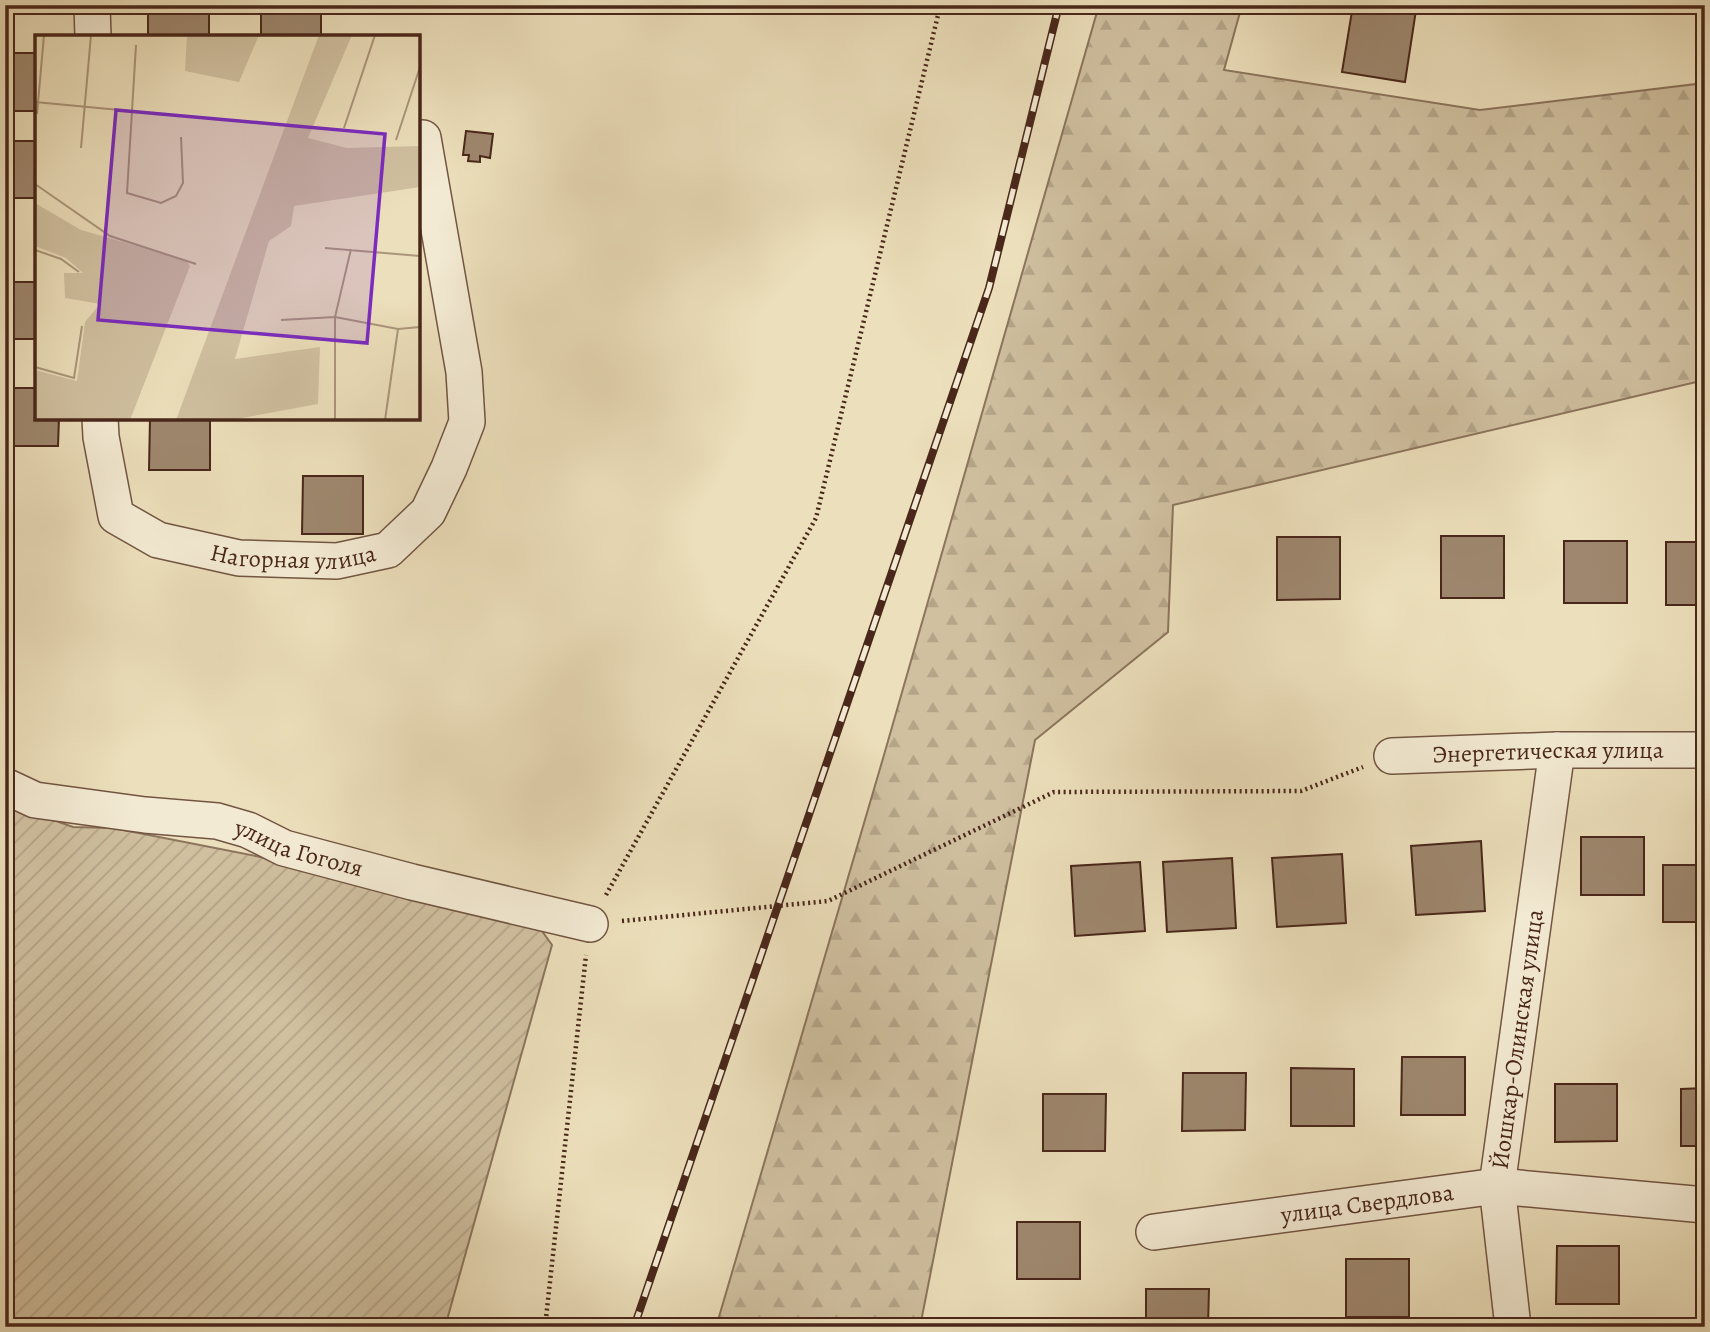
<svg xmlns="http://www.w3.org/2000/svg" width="1710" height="1332" font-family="Alegreya,serif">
<defs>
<pattern id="forest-firs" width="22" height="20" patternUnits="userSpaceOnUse" patternTransform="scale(1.75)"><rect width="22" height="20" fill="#d0c0a0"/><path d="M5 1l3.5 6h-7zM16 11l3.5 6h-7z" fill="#b4a589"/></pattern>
<pattern id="garden-furrows" width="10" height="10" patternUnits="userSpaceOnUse" patternTransform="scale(1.75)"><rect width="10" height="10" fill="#d0c0a0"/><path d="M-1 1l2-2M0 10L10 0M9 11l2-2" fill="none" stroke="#b4a589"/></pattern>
</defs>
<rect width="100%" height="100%" fill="#ecdfbb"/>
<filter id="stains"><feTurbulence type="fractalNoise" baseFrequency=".00286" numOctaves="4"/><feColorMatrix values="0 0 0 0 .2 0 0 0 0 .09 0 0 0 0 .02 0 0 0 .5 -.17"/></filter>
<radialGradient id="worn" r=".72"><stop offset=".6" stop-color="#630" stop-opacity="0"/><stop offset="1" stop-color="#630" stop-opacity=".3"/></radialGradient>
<path fill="url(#forest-firs)" stroke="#8c745d" stroke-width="2" d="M1099 5H1242L1224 70 1480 110 1705 83V380L1173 505 1168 632 1035 740 920 1327H716L884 755Z"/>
<path fill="url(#garden-furrows)" stroke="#8c745d" stroke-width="2" d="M5 803 73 827 113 828 526 909 552 945 445 1327H5Z"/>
<g fill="#9e876e" stroke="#49271a" stroke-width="2">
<rect x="148" y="5" width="61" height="31"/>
<rect x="261" y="5" width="60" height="32"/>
<path d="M1353 5H1380L1416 10 1405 82 1342 72Z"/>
<rect x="5" y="53" width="32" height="58"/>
<path d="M466 131 493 134 490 158 480 156V162L468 161 469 155H463Z"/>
<rect x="5" y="141" width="32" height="57"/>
<rect x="5" y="282" width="32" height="57"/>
<path d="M5 388H37V418H59L58 446H5Z"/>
<path d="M150 418H210V470H149Z"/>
<path d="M303 476H363V534H302Z"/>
<rect x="1441" y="536" width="63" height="62"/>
<path d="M1277 537H1340V599L1277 600Z"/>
<rect x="1564" y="541" width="63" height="62"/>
<rect x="1666" y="542" width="39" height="63"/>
<rect x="1581" y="837" width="63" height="58"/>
<path d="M1481 841 1485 911 1416 915 1411 846Z"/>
<path d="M1342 854 1346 923 1277 927 1272 858Z"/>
<path d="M1232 858 1236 928 1167 932 1163 862Z"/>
<path d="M1140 862 1145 931 1075 936 1071 866Z"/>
<rect x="1663" y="865" width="42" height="57"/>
<path d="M1402 1057H1465V1115H1401Z"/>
<path d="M1291 1068 1354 1069V1126H1291Z"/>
<path d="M1183 1073H1246L1245 1130 1182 1131Z"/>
<path d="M1555 1084H1617V1141L1555 1142Z"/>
<path d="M1705 1088V1146H1681V1089Z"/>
<path d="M1043 1094H1106L1105 1151H1043Z"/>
<rect x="1017" y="1222" width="63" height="57"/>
<path d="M1557 1246H1619V1304H1556Z"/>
<rect x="1346" y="1259" width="63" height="58"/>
<path d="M1146 1289H1209L1208 1327H1146Z"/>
</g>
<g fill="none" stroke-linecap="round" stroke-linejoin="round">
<g stroke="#725542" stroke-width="38">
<g id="street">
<path d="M92 5 93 37"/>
<path id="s1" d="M100 418 101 437 116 516 158 540 239 558 337 561 388 550 428 512 449 468 467 422 464 372 423 138"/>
<path id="s2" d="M1392 756 1557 750H1705"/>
<path id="s3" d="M5 786 35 800 145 815 217 821 248 830 284 848 412 882 590 924"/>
<path id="s4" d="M1154 1232 1497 1186 1705 1205"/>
<path id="s5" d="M1513 1327 1497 1186 1557 750"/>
</g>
</g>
<g stroke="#49271a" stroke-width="4.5" stroke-dasharray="2 3.5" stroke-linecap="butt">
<path d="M606 895 816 518 939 11V5"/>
<path d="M622 921 828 901 1054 792 1301 791 1363 767"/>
<path d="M545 1327 586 955"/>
</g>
<use href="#street" stroke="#f3ead3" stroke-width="35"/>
<g stroke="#49271a" stroke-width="8">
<path id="rail" d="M634 1327 989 288 1059 5"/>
</g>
<use href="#rail" stroke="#f3ead3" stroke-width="5" stroke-dasharray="16" stroke-linecap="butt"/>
</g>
<g text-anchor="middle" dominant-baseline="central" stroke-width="6" stroke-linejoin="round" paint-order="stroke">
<g font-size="24" fill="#49271a" stroke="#f3ead3">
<text stroke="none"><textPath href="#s1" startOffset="285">Нагорная улица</textPath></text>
<text stroke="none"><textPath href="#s2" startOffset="156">Энергетическая улица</textPath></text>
<text stroke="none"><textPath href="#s3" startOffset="303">улица Гоголя</textPath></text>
<text stroke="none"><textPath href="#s5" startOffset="290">Йошкар-Олинская улица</textPath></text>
<text stroke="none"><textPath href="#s4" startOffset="215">улица Свердлова</textPath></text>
</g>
</g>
<g transform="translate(35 35)">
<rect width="385" height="385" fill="#ecdfbb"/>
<path d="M152 0H224L204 47 150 36ZM284 0H317L273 103 312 113 385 111V152L259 171 256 191 234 206 200 324 285 312 283 369 196 385H141Z" fill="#d0c0a0"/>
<path d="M0 168 46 195 151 225 155 231 95 385H0V335L42 346 50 287 65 269 30 263 29 238H48L31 223 0 211Z" fill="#d0c0a0"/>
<path fill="none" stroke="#ab957b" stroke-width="2" d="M101 10 92 158 126 168 141 161 148 148 146 102M0 67 95 76M2 79 9 0M309 93 340 0M361 105 385 32M46 113 56 0M0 149 75 201 161 229M290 213 385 221M0 215 26 224 44 237M246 285 300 282 363 294 385 292M0 332 39 343 47 291M300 385V282L316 214M350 385 363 294"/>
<path fill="#7b2cbf" fill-opacity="0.15" stroke="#7b2cbf" stroke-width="3.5" d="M81 75 350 99 332 308 63 285Z"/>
<rect width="385" height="385" fill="none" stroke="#49271a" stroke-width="3.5"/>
</g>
<rect width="1710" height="1332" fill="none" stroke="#ecdfbb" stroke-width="28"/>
<rect x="7" y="7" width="1696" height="1318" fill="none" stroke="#49271a" stroke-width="3.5"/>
<rect x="14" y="14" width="1682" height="1304" fill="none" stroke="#49271a" stroke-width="2"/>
<rect width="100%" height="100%" filter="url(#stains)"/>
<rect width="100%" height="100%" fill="url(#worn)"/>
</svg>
